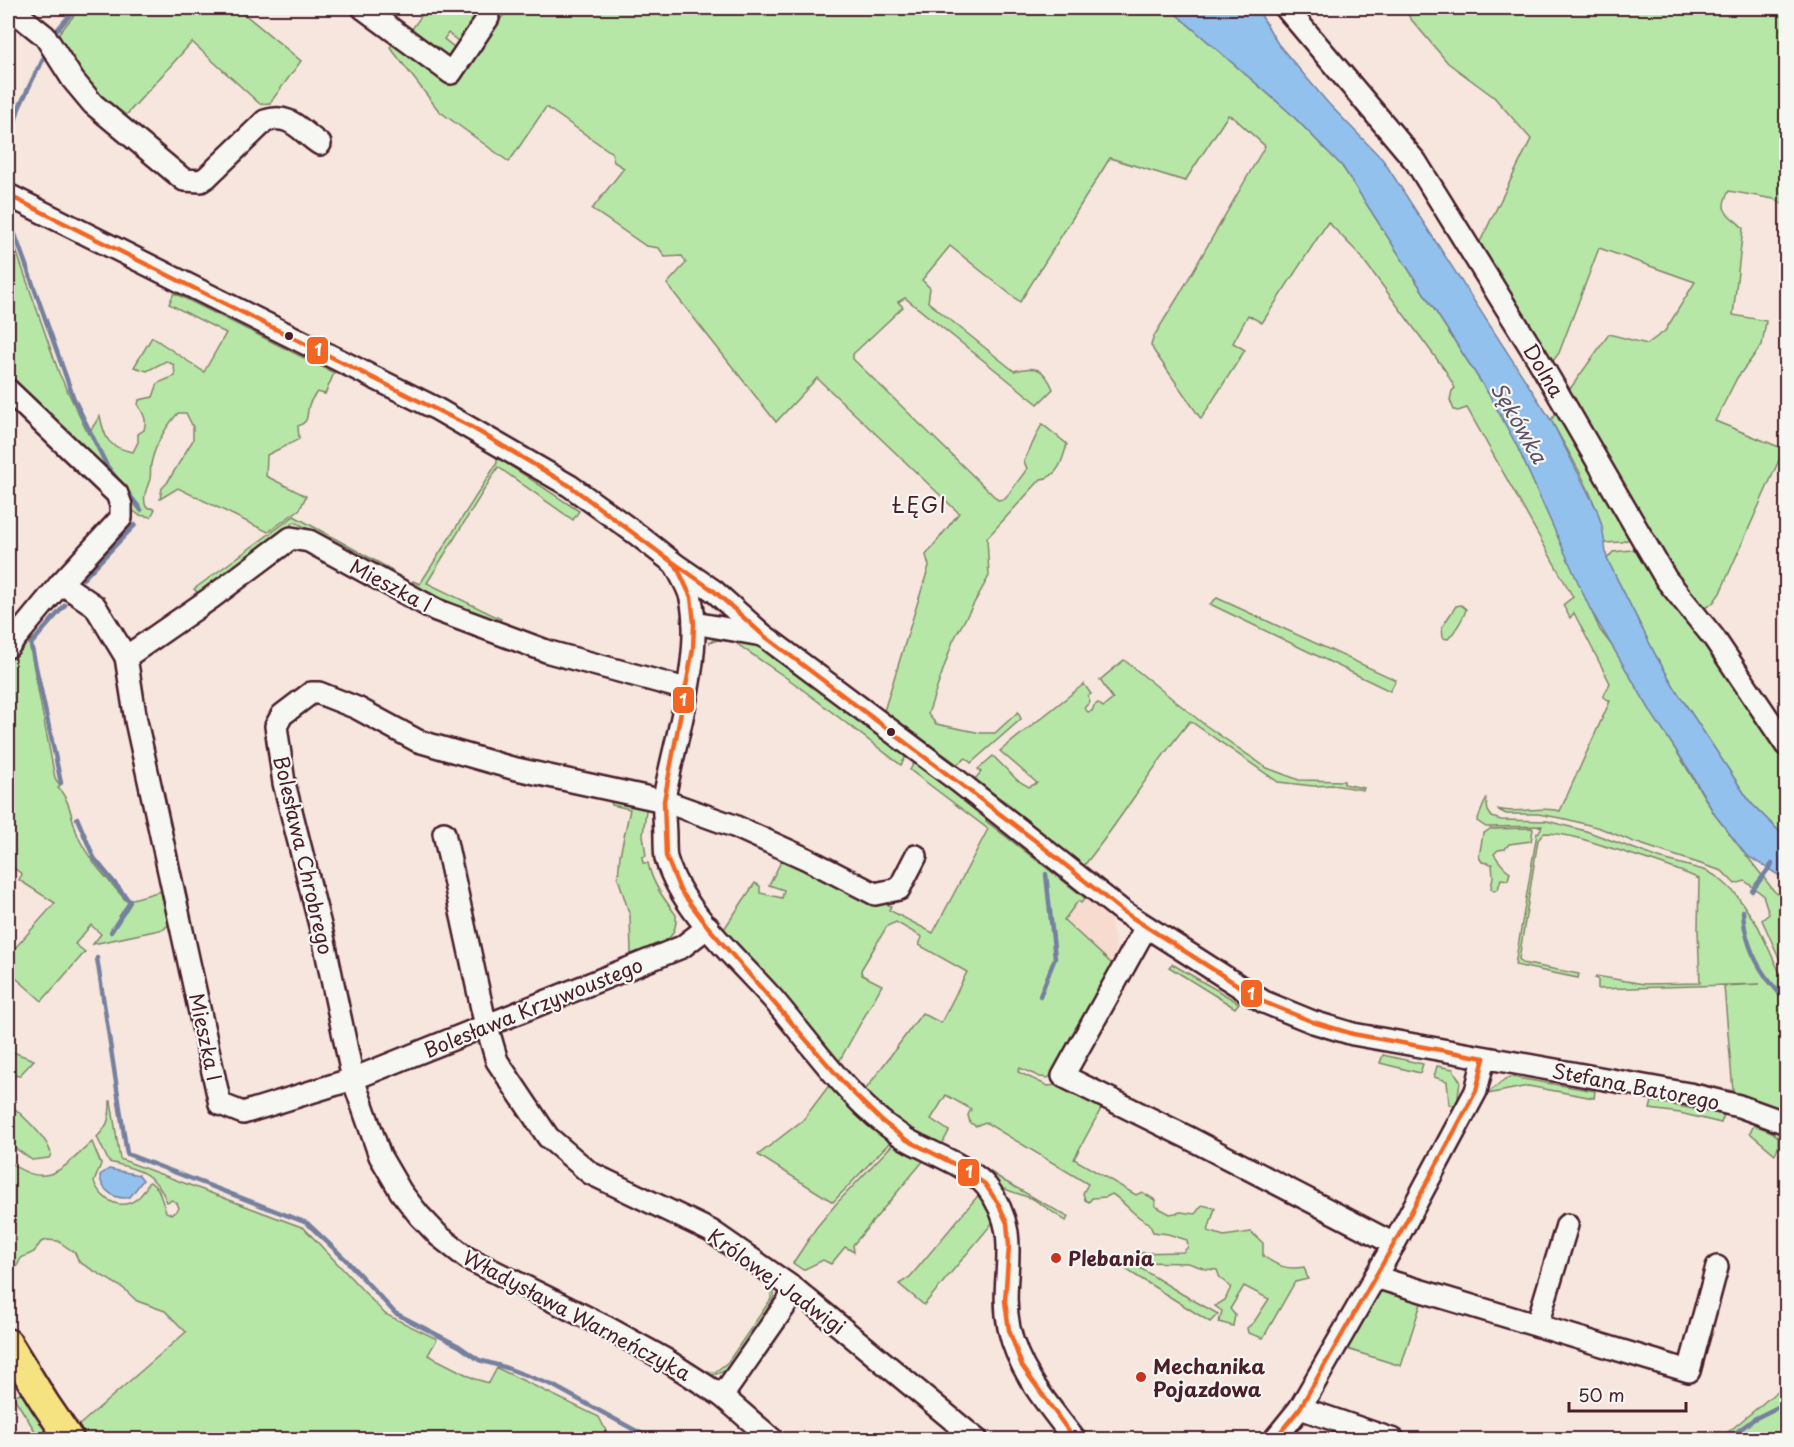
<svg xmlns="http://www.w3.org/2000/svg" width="1794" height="1447" font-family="'Playpen Sans',sans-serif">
<rect width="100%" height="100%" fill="#f6e6dd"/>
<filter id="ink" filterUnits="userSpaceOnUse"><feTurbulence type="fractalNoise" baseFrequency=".0167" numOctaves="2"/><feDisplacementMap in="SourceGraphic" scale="12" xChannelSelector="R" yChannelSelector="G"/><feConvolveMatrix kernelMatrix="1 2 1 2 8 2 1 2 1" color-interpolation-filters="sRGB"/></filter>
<g filter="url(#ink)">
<path fill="#f6dbce" d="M1085 898 1110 917 1116 949 1120 952 1112 964 1064 920 1078 901 1081 903Z"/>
<g fill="#b7e7a7" stroke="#808369" stroke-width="1.5">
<path d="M80 8H237L301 61 270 103 260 104 192 42 119 123 53 41Z"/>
<path d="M427 8H475L474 9 481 14 464 40 459 42 448 33 444 39 455 48 456 52 453 57 443 58 409 33Z"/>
<path d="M509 8H1169L1289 112 1342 166 1490 396 1517 446 1600 630 1616 651 1715 815 1774 891 1786 901V973L1762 920 1769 914 1763 895 1745 881 1735 884 1722 871 1634 842 1600 828 1566 819 1538 814H1506L1497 809C1518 815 1540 805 1560 811L1610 701 1603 697 1610 683 1574 613 1570 618 1563 605 1573 597 1467 408 1458 411 1454 410 1450 400 1452 391 1455 388 1445 370 1359 254 1328 222 1262 323 1248 315 1233 343 1245 350 1201 419 1154 351 1151 345 1154 336 1178 297 1265 146 1233 117 1228 115 1185 181 1110 158 1020 302 950 246 922 280 930 288 928 302 1014 371C1036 365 1044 368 1053 389L1038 404 905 298 898 302 903 307 853 354V359L998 500 1005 499 1027 469 1024 461 1042 424 1067 444C1063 459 1058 478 1041 479L987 538 989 576 953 641 928 714 936 724 981 733H995L1018 712 1021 719 971 763 966 758 957 764 884 711 929 566 926 555 959 513 817 378 776 422 667 284 686 263 682 256 665 257 659 248 646 246 592 209 624 168 614 162 612 153 546 107 509 162 439 111 390 47 396 41 449 80 490 20 497 24Z"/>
<path d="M1405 8H1786V206L1774 199 1729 191C1716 214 1731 214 1743 228L1733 315 1766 321 1762 345 1737 378 1715 421 1784 449 1720 593 1713 603 1705 608H1696L1559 388 1570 389 1609 334 1647 344 1665 331 1695 282 1599 248 1559 353 1547 369 1475 252 1531 139 1494 97 1448 63 1410 18Z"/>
<path d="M16 250 59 373 88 434 100 416C105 440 108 447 133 452L138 442V434L144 430C147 420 144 414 138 405L139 400 153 397 158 383 175 376 174 365 166 361 147 371 134 367 152 337 204 372 226 333 169 304 174 293 334 373 325 394 317 392C314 396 310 401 309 405 306 416 310 421 298 426L299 439 267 455 266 476 306 496 300 509 268 532 178 488 160 499 162 488 167 483 193 440V427L186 413H178C165 428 155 444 151 464 150 469 151 474 150 479 147 489 142 496 146 507L155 509 151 517 139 515 125 505 8 382V259Z"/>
<path d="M1558 410 1632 538 1622 542 1604 543C1599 498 1572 460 1551 420Z"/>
<path d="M497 457 579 511 573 520 498 467 427 583 501 619 498 624 411 585 413 581 420 584 497 463Z"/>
<path d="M294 516 392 570 388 572 295 522 198 593 194 589Z"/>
<path d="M1640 549 1694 625 1786 763V838L1750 802 1676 690 1656 656 1607 559 1613 552Z"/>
<path d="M1217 598 1396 680 1390 691 1210 604Z"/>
<path d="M1461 605 1466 609C1465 616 1454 633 1448 639L1443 638 1442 627 1456 606Z"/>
<path d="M27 631 33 637 29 643 55 778 60 786 58 788C71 801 71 819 78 836 88 860 109 880 126 901L161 891 169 924 164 929 93 944 101 934 91 925 75 944 85 952 42 1001 8 971V956L55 903 19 880 22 874 8 864V654Z"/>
<path d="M717 637 750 639 772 654 771 657 780 663 781 661 907 754 901 765 794 683 734 642 718 640 709 643Z"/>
<path d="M1124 660 1205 725 1267 768 1299 780 1344 781V784L1364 788 1363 790 1333 785 1313 786 1278 782 1190 721C1151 767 1121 821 1082 868L1006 810 1010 805 974 780 981 772 978 769 993 756 1017 780 1029 787 1037 783 1000 751 1084 684 1091 694 1088 696 1090 702 1084 708 1088 712 1092 711 1094 706 1098 703 1103 707 1113 699 1100 680Z"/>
<path d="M915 761 989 816 986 821 1085 898 1081 903 1078 901 1064 920 1112 964 1051 1075 1048 1078 1040 1077 1020 1068 1018 1072 1048 1086 1068 1084 1104 1103 1074 1159 1136 1195 1142 1192 1155 1200V1206L1170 1214 1181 1212 1195 1214 1202 1205 1215 1208 1208 1231 1224 1236 1251 1232 1263 1243V1256C1278 1266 1286 1270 1304 1267L1308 1279 1295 1282 1263 1338 1248 1333 1247 1328 1254 1322 1269 1299 1244 1286 1230 1309 1235 1315 1233 1326 1219 1322 1222 1311 1215 1306 1225 1300 1231 1287 1220 1278 1217 1270 1206 1269 1188 1263 1139 1262 1134 1257 1135 1253 1183 1252 1188 1247 1187 1240 1168 1234 1153 1232 1149 1223C1134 1217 1125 1202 1112 1194L1106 1197 1092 1198 1089 1202 1085 1200 1083 1193 1088 1184 985 1122 976 1126 970 1123 968 1115 971 1109 946 1095 931 1119 949 1131 940 1148 918 1140 863 1093 922 1013 941 1023 967 972 919 945 922 937 896 922 887 926 861 970 862 975 882 985 837 1065 722 932 755 883 760 886V893L782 898 784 890 769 885 785 854 891 906 889 910 933 933 988 829 910 770Z"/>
<path d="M608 793 647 802 643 835 646 856 642 857 643 863H648C652 883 664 899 676 915 678 943 657 945 636 954H631L630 916 618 878 620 855 630 809 612 805Z"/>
<path d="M1486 799 1488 811 1492 817 1501 820 1547 821 1586 831 1659 858 1707 871 1719 878 1735 893 1758 926 1786 986V1099L1780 1111 1700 1088V1084L1733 1091 1724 986 1760 984 1598 989V979L1595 978 1596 976 1644 984 1700 983 1698 930 1699 879C1674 867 1647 860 1621 851 1596 844 1570 833 1544 833L1538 840 1519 959 1522 963 1579 974 1578 978 1515 965 1537 833 1539 832 1542 826 1486 827 1477 821Z"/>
<path d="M1532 828 1533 829 1531 841 1509 844 1505 849 1498 850 1494 854C1499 861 1502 867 1510 872L1508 880 1501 879 1498 889 1494 891 1491 889 1493 876 1492 864 1482 862 1479 857 1483 834 1490 829Z"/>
<path d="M1172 964 1239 1003 1235 1008 1169 967Z"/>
<path d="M13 1052 34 1060 19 1076 17 1075 11 1080 13 1085 8 1090V1057Z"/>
<path d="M1383 1055 1423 1064 1420 1073 1380 1063Z"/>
<path d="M1437 1066 1453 1069 1460 1081 1457 1106 1449 1104 1447 1081 1434 1077Z"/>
<path d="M1511 1077 1595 1091 1594 1098 1528 1086 1483 1095 1463 1139 1458 1138 1482 1095C1495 1092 1498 1080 1511 1077Z"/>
<path d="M834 1079 882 1136 891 1141 833 1202 758 1155 803 1120Z"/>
<path d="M110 1101H111L120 1159 304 1228 385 1314 437 1339 428 1355 475 1379 489 1383 497 1368 599 1417 610 1439H87L78 1426 186 1332 165 1311 137 1301 123 1288 79 1262 75 1253 58 1241 47 1240 41 1242 34 1252 21 1258 17 1266 9 1269 8 1273V1161C46 1191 62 1169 92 1142L101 1164 94 1182C106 1210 136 1213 148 1183L150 1182 158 1189 166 1212 171 1214 176 1212 179 1208 177 1203 172 1200 167 1202C155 1172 137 1169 109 1162L97 1137C109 1125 110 1117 110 1101Z"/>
<path d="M1652 1101 1724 1115 1721 1123 1680 1113 1650 1109Z"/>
<path d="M8 1102C20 1114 48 1137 51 1154L49 1158 32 1160 8 1143Z"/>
<path d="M1754 1125 1772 1132 1778 1137V1148L1775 1154 1750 1133Z"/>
<path d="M895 1142 925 1159 853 1245 854 1252 845 1247 831 1264 823 1260 803 1270 793 1263 816 1228 836 1204Z"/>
<path d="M958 1151 1006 1182 1068 1217 1066 1221 1033 1199 999 1187 953 1157Z"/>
<path d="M981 1192 995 1220 924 1305 899 1284 910 1277Z"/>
<path d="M1124 1258 1182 1294 1218 1314 1210 1322 1119 1265Z"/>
<path d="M762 1278C773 1282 776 1289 773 1300L728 1370 713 1375 705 1374 706 1371 715 1372 728 1362 771 1299V1289Z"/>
<path d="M1374 1287 1423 1297 1401 1366 1344 1348Z"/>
<path d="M1786 1384V1439H1720Z"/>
<path d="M20 1393 34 1405 58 1439H43L35 1431 13 1396Z"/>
</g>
<g fill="#92c1ed" stroke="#75809f" stroke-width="1.5">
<path d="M1169 8H1248L1258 10 1278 44 1328 103 1383 160 1551 420 1597 510 1602 526 1607 559 1656 656 1676 690 1750 802 1786 838V880L1746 855 1715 815 1689 770 1654 717 1590 609 1517 446 1490 396 1342 166 1289 112Z"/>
<path d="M109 1169 139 1175 143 1180 130 1197C116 1201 100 1190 100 1175Z"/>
</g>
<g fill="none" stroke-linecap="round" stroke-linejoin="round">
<g stroke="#75809f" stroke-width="4.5">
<path d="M58 29 76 8"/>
<path d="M39 68 44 57"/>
<path d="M8 145 19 108 38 68"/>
<path d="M8 215 74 399 107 466 141 510"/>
<path d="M83 579 135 525"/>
<path d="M61 783 31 644 65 605"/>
<path d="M77 818 94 858 130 902 111 932"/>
<path d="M1752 891 1772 864"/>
<path d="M1743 911C1744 935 1752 957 1766 977 1773 986 1781 994 1786 1003"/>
<path d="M97 958 127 1154 307 1223 346 1260 395 1313 459 1346 479 1360 504 1367 552 1385 653 1440"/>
<path d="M1040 996 1055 958 1046 874"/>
<path d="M1726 1440 1754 1419 1786 1403"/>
</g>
<g stroke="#4a1f2b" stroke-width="26">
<g id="minor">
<path d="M10 8 45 36 73 80 93 104 184 180 201 181 207 177 265 121C290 112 300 131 320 144"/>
<path d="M363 8 451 73 488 18"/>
<path d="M1286 8 1416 162 1538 359 1666 579 1714 638 1786 745"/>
<path d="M8 195 435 408 570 486 638 535 676 565 714 591 763 635 958 781 1122 911 1264 1002 1313 1022 1353 1034 1689 1094 1739 1106 1786 1123"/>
<path d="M8 390 117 494 121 505V518L61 583 8 647"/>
<path d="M676 566C681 576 689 588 691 599 702 648 681 720 670 770 668 780 665 790 664 801 663 812 665 825 665 837 665 844 665 852 666 858 682 912 737 958 773 999 806 1038 845 1093 885 1124 892 1129 899 1135 906 1139 928 1152 972 1167 987 1187 1025 1237 998 1274 1009 1328 1018 1371 1049 1406 1075 1440"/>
<path d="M61 583 95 606 126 657"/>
<path d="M694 623 762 635"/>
<path d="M686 689 549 652 436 610 309 541 291 538 211 598 126 657 136 721 220 1104 243 1113 353 1079 682 947 708 927"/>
<path d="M444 833 483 1013 497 1061 548 1137 590 1173 711 1231 796 1290 977 1440"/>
<path d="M1146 927 1063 1076 1189 1138 1394 1244"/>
<path d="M1375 1277 1689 1371 1717 1267"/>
<path d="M1537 1325 1567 1225"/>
<path d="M722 1396 796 1290"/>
<path d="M1300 1408 1394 1440"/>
<path d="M773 1440 722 1396 666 1360 608 1328 467 1258 439 1236 419 1215 401 1192 380 1156 353 1079 324 941 284 783 276 726 282 715 311 693H319L357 708 418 741 512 768 664 801 734 826 807 859 875 894 899 889 916 856"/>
<path d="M1274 1440 1300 1408 1394 1244 1476 1091 1484 1058"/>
</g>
</g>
<g stroke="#4a1f2b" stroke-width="32">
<path id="major" d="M8 1343 45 1403 70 1440"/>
</g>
<use href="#minor" stroke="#f6f6f2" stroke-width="21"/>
<use href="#major" stroke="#f5e382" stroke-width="27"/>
<g stroke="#f6f6f2" stroke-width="9">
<g id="bus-1">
<path d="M8 195 471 427 570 486 676 565 691 597 694 623 693 649 664 801 666 856 680 890 708 927 849 1089 882 1121 905 1139 962 1168 985 1184 999 1205 1007 1223 1009 1246 1005 1301 1009 1330 1022 1366 1075 1440"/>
<path d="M667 558 714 591 763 635 1037 842 1122 911 1264 1002 1313 1022 1353 1034 1484 1058"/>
<path d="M1274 1440 1300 1408 1394 1244 1476 1091 1484 1058"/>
</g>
</g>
<use href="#bus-1" stroke="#f26522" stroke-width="4.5"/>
</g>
</g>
<g fill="#4a1f2b" stroke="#f6f6f2" stroke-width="2">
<circle cx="289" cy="336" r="5"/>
<circle cx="891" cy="732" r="5"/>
</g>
<g fill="#c8321e" stroke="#f6f6f2" stroke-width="2">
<circle cx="1056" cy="1258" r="6"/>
<circle cx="1141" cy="1377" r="6"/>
</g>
<g text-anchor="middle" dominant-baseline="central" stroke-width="4.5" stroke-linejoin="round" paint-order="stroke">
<g font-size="20" fill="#4a1f2b" stroke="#f6f6f2">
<text transform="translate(1544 370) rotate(59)">Dolna</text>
<text transform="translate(391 585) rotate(28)">Mieszka I</text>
<text transform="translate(304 855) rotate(77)">Bolesława Chrobrego</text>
<text transform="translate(533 1007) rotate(-22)">Bolesława Krzywoustego</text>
<text transform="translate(206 1037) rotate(78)">Mieszka I</text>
<text transform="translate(1636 1086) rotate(11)">Stefana Batorego</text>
<text transform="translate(777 1281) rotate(36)">Królowej Jadwigi</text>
<text transform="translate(577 1315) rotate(28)">Władysława Warneńczyka</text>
</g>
<g font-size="20" font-weight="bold" fill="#4a1f2b" stroke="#f6f6f2" text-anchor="start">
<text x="1068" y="1258">Plebania</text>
<text x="1153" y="1366">Mechanika<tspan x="1153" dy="23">Pojazdowa</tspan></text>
</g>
<g font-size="21" font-style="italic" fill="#605065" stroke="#f6f6f2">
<text transform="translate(1520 422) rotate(60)">Sękówka</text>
</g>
<g font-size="21" letter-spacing="1.5" fill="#4a1f2b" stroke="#f6f6f2">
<text x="920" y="504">ŁĘGI</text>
</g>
</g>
<g stroke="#f6f6f2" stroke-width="2">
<rect x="306" y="336" width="23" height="29" rx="6" fill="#f26522"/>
<rect x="672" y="686" width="23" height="28" rx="6" fill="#f26522"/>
<rect x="1240" y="979" width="23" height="29" rx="6" fill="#f26522"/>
<rect x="957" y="1158" width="23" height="29" rx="6" fill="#f26522"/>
</g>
<g font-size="16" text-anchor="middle" font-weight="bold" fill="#fff">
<text x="318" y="356">1</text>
<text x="683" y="706">1</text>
<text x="1251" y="1000">1</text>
<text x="969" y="1178">1</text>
</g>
<rect width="1794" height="1447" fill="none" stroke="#f6f6f2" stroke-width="30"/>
<rect x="15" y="15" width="1764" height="1417" fill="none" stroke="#4a1f2b" stroke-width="2" filter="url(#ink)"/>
<path d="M1569 1402v9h117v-9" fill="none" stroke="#4a1f2b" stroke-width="3"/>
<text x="1578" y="1402" font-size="18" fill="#4a1f2b" stroke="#f6f6f2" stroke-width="4.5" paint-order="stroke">50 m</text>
</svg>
